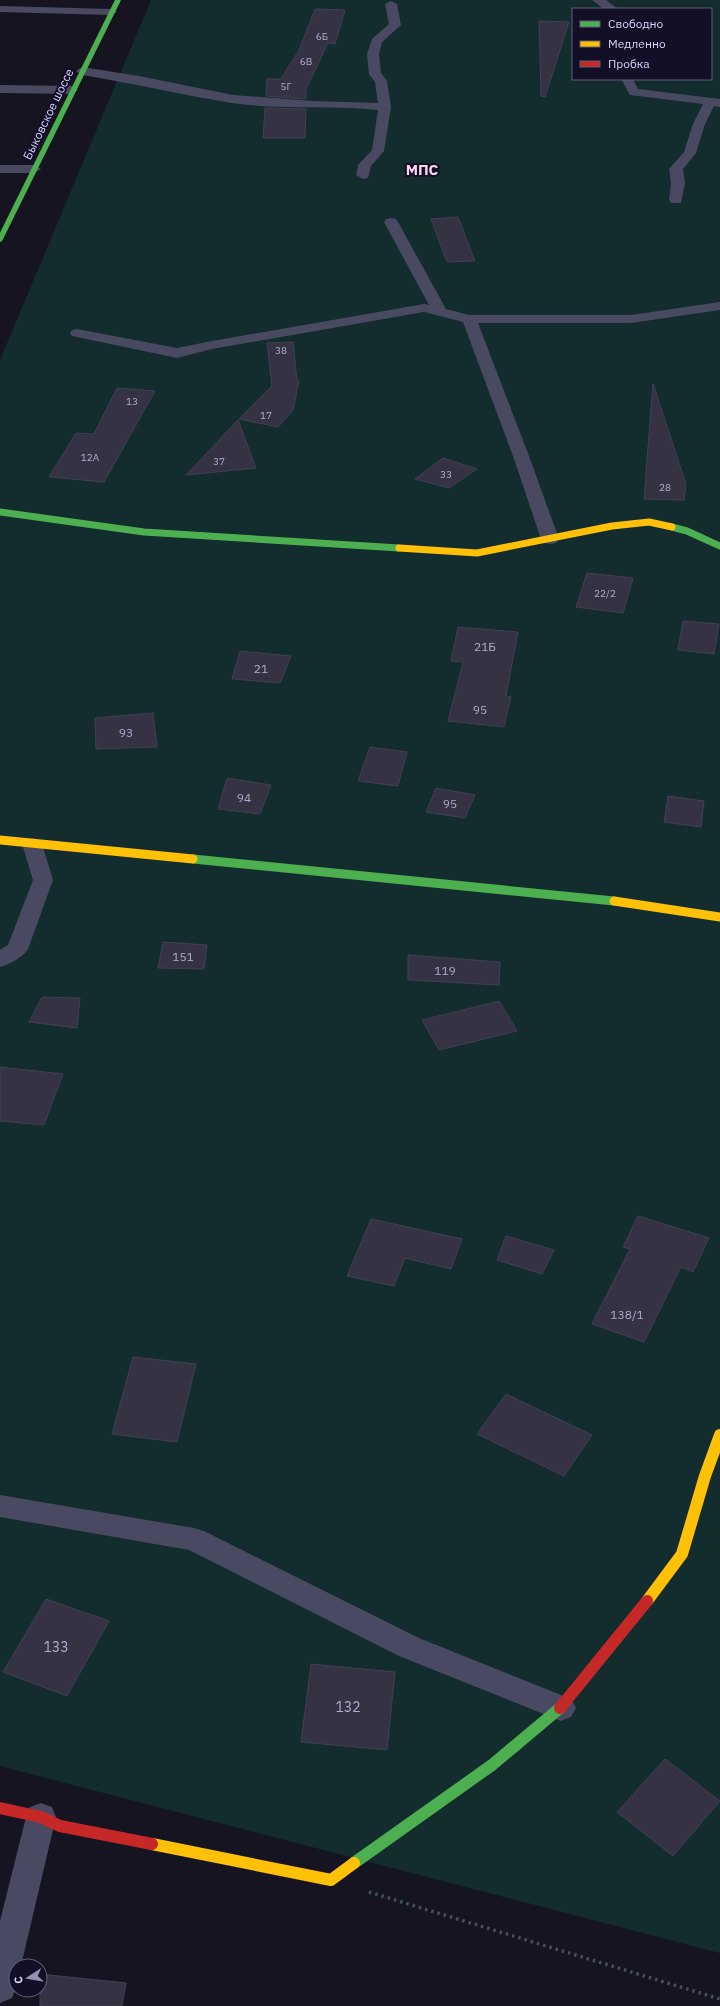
<svg xmlns="http://www.w3.org/2000/svg" width="720" height="2006" font-family="'IBM Plex Sans',sans-serif">
<rect width="100%" height="100%" fill="#161421"/>
<path fill="#132c2d" fill-rule="evenodd" d="M151 0H720V1953L0 1766V360ZM573 9H711V79H573Z"/>
<g fill="#343243" stroke="#433f54">
<path d="M315 9 345 10 335 44 328 43 306 89V99L266 96 267 79H281L299 50Z"/>
<path d="M539 21 569 22 545 97 541 96Z"/>
<path d="M265 108 306 109 305 138H263Z"/>
<path d="M458 217 475 261 447 262 431 219Z"/>
<path d="M293 342 297 380 299 381 293 410 278 427 239 419 272 386 267 343Z"/>
<path d="M653 384 686 484 684 500 644 499Z"/>
<path d="M117 388 155 391 104 482 49 477 76 433 94 434Z"/>
<path d="M238 420 256 468 186 475Z"/>
<path d="M443 458 477 469 449 488 415 479Z"/>
<path d="M587 573 633 578 623 613 576 607Z"/>
<path d="M683 621 719 624 714 654 678 650Z"/>
<path d="M458 627 518 632 506 696 511 697 504 727 448 721 463 662 451 661Z"/>
<path d="M240 651 291 656 280 683 232 679Z"/>
<path d="M153 713 157 747 96 749 95 718Z"/>
<path d="M370 747 407 752 398 786 358 781Z"/>
<path d="M227 778 271 785 260 814 218 809Z"/>
<path d="M436 788 475 795 465 818 426 812Z"/>
<path d="M668 796 704 801 701 827 664 822Z"/>
<path d="M163 942 207 945 204 969 158 968Z"/>
<path d="M408 955 500 962 499 985 408 980Z"/>
<path d="M42 997 80 998 77 1028 29 1022Z"/>
<path d="M499 1001 517 1031 439 1050 422 1020Z"/>
<path d="M0 1067 63 1074 44 1125 0 1121Z"/>
<path d="M638 1216 709 1238 693 1272 681 1267 644 1342 592 1324 630 1249 623 1247Z"/>
<path d="M371 1219 462 1239 451 1269 405 1258 394 1286 347 1276Z"/>
<path d="M506 1236 554 1250 542 1274 497 1260Z"/>
<path d="M133 1357 196 1364 177 1442 112 1434Z"/>
<path d="M506 1394 592 1435 564 1476 477 1434Z"/>
<path d="M46 1599 109 1621 67 1696 3 1672Z"/>
<path d="M311 1664 395 1672 387 1750 301 1742Z"/>
<path d="M665 1759 720 1801 673 1856 617 1812Z"/>
<path d="M40 1974 126 1983 122 2006H40Z"/>
</g>
<g fill="none" stroke-linecap="round" stroke-linejoin="round">
<path stroke="#44505f" stroke-width="3.5" stroke-dasharray="2.5 4" stroke-linecap="butt" d="M369 1892 720 1999"/>
<g fill="#4a4962" fill-rule="evenodd">
<path d="M592 0H606L618 9H604Z"/>
<path d="M391 1 397 4 401 25 382 42 379 54 381 73 387 81 391 107 384 151 371 166 368 178 363 179 356 175 358 165 372 150 378 110C330 105 280 110 232 103 182 95 132 83 82 75L76 71 82 67 139 76 233 95 313 101 378 103 375 82 369 74 367 54 372 39 389 24 385 4Z"/>
<path d="M0 6 111 9 117 12 111 15 0 12Z"/>
<path d="M621 79H633L638 89 720 99V107L714 106 705 124 696 153 683 169 685 183 681 203H671L669 200 671 183 669 169 684 152 693 124 703 104 630 95Z"/>
<path d="M0 85 72 86 78 90 72 94 0 93Z"/>
<path d="M0 165H34L41 169 34 173H0Z"/>
<path d="M391 218 396 219 398 222 446 309 469 315H631L720 302V310L631 323H478L529 456 559 539 556 543 550 544 544 543 541 539 513 456 463 322 424 312 212 349 177 358 77 337 72 336 70 333 72 330 77 329 177 348 212 341 424 304 429 305 384 222 386 219Z"/>
<path d="M32 838 39 840 42 844 53 880 28 949C22 958 10 964 0 967V950L8 945 33 880 22 844 25 840Z"/>
<path d="M0 1495 194 1528 204 1531 419 1638 571 1699 576 1708 571 1717 561 1721 399 1656 189 1550 0 1517Z"/>
<path d="M41 1803 52 1807 56 1817 21 1966H16V1988L12 1998 0 2003V1921L26 1817 30 1807Z"/>
</g>
<path stroke="#4caf50" stroke-width="5.5" d="M0 239 118 0"/>
<g stroke="#4caf50" stroke-width="7">
<path d="M0 512 144 532 399 548"/>
<path d="M672 527 687 531 720 546"/>
</g>
<path stroke="#4caf50" stroke-width="9" d="M193 859 614 901"/>
<path stroke="#4caf50" stroke-width="12" d="M354 1863 492 1765 560 1708"/>
<path stroke="#ffc107" stroke-width="7" d="M399 548 477 553 612 526 649 522 672 527"/>
<g stroke="#ffc107" stroke-width="9">
<path d="M0 840 193 859"/>
<path d="M614 901 720 917"/>
</g>
<g stroke="#ffc107" stroke-width="12">
<path d="M647 1601 682 1554 705 1476 720 1435"/>
<path d="M152 1844 331 1880 354 1863"/>
</g>
<g stroke="#c62828" stroke-width="12">
<path d="M560 1708 647 1601"/>
<path d="M0 1808 41 1817 60 1826 152 1844"/>
</g>
</g>
<g text-anchor="middle" dominant-baseline="central" stroke-width="4" stroke-linejoin="round" paint-order="stroke">
<g font-size="10" fill="#b0acd0">
<text x="322" y="36">6Б</text>
<text x="306" y="61">6В</text>
<text x="286" y="86">5Г</text>
<text x="281" y="350">38</text>
<text x="132" y="401">13</text>
<text x="266" y="415">17</text>
<text x="90" y="457">12А</text>
<text x="219" y="461">37</text>
<text x="446" y="474">33</text>
<text x="665" y="487">28</text>
<text x="605" y="593">22/2</text>
</g>
<g font-size="12" fill="#d9d4ff" stroke="#130f26">
<text transform="translate(48 114) rotate(-64)">Быковское шоссе</text>
</g>
<g font-size="12" fill="#b0acd0">
<text x="485" y="646">21Б</text>
<text x="261" y="668">21</text>
<text x="480" y="709">95</text>
<text x="126" y="732">93</text>
<text x="244" y="797">94</text>
<text x="450" y="803">95</text>
<text x="183" y="956">151</text>
<text x="445" y="970">119</text>
<text x="627" y="1314">138/1</text>
</g>
<g font-size="14" fill="#b0acd0">
<text x="56" y="1647">133</text>
<text x="348" y="1707">132</text>
</g>
<g font-size="15" font-weight="bold" fill="#ffd6f0" stroke="#130f26">
<text x="422" y="169">МПС</text>
</g>
</g>
<rect x="572" y="8" width="140" height="72" fill="#130f26" stroke="#625e7d"/>
<rect x="580" y="21" width="20" height="6" fill="#4caf50" stroke="#625e7d"/>
<text x="608" y="28" font-size="12" fill="#d9d4ff">Свободно</text>
<rect x="580" y="41" width="20" height="6" fill="#ffc107" stroke="#625e7d"/>
<text x="608" y="48" font-size="12" fill="#d9d4ff">Медленно</text>
<rect x="580" y="61" width="20" height="6" fill="#c62828" stroke="#625e7d"/>
<text x="608" y="68" font-size="12" fill="#d9d4ff">Пробка</text>
<g transform="translate(28 1978) rotate(258)"><circle r="19" fill="#130f26" stroke="#625e7d"/>
<path d="M0-3L7 15L0 10L-7 15Z" fill="#9591b1"/>
<text y="-6" font-size="11" font-weight="bold" text-anchor="middle" fill="#d9d4ff">С</text>
</g>
</svg>
